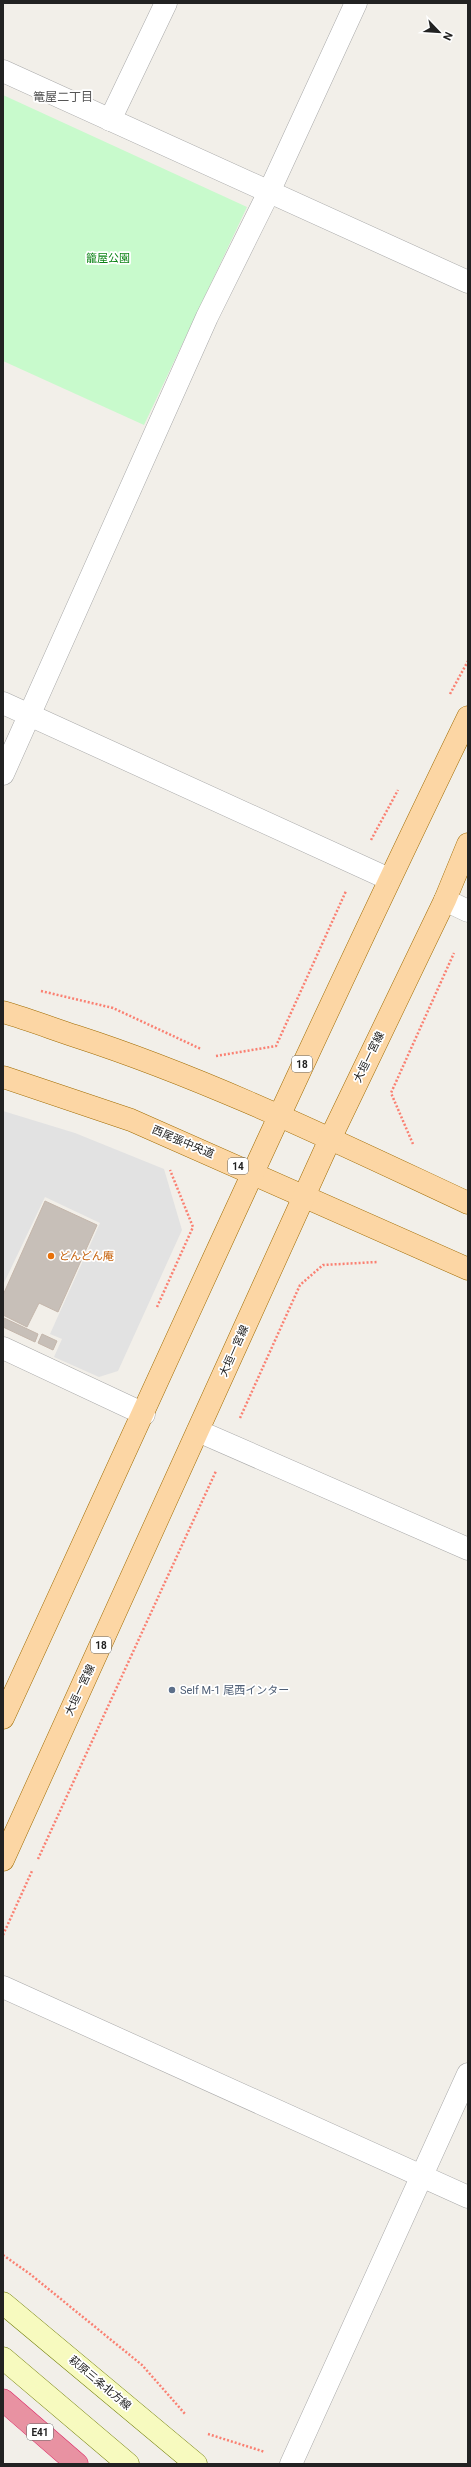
<svg xmlns="http://www.w3.org/2000/svg" width="471" height="2467" font-family="Roboto,'Noto Sans JP',sans-serif">
<rect width="100%" height="100%" fill="#f2efe9"/>
<path fill="#c8facc" d="M3 95 247 207 144 425 3 361Z"/>
<path fill="#e2e2e2" d="M3 1111 75 1133 164 1169 182 1230 118 1371 99 1377 54 1357 62 1339 50 1334 100 1223 45 1197 3 1285Z"/>
<g fill="#c7bfb8" stroke="#c4b6ab">
<path d="M45 1201 97 1225 58 1312 39 1303 27 1327 3 1315V1295Z"/>
<path d="M4 1318 38 1334 35 1342 3 1327Z"/>
<path d="M42 1334 57 1341 53 1350 38 1343Z"/>
</g>
<g fill="none" stroke-linecap="round" stroke-linejoin="round">
<g stroke="#a9a9a9" stroke-width="23">
<g id="minor">
<path d="M3 71 468 282"/>
<path d="M110 120 166 3"/>
<path d="M3 703 389 879"/>
<path d="M3 774 207 317 269 192 356 3"/>
<path d="M445 900 468 911"/>
<path d="M3 1348 144 1414"/>
<path d="M198 1431 468 1549"/>
<path d="M3 1987 468 2197"/>
<path d="M291 2464 468 2074"/>
</g>
</g>
<g stroke="#707d05" stroke-width="23">
<g id="secondary">
<path d="M3 2303 196 2464"/>
<path d="M3 2358 128 2464"/>
</g>
</g>
<g stroke="#a06b00" stroke-width="23">
<g id="primary">
<path d="M3 1012C27 1019 51 1028 75 1036 211 1080 339 1143 468 1203"/>
<path d="M3 1077 131 1120 468 1269"/>
<path d="M3 1718C157 1384 307 1048 468 717"/>
<path d="M3 1860 330 1139 445 900 468 844"/>
</g>
</g>
<g stroke="#dc2a67" stroke-width="23">
<path id="motorway" d="M3 2400 77 2464"/>
</g>
<g stroke="#fa8072" stroke-width="2.5" stroke-dasharray="2 2" stroke-linecap="butt">
<path d="M450 694 468 661"/>
<path d="M371 840 398 790"/>
<path d="M41 991 113 1008 201 1049"/>
<path d="M216 1056 276 1046 346 891"/>
<path d="M413 1144 391 1093 454 953"/>
<path d="M157 1307 193 1227 170 1170"/>
<path d="M240 1418 300 1285 323 1265 377 1262"/>
<path d="M38 1859 216 1471"/>
<path d="M3 1935 32 1871"/>
<path d="M3 2255 30 2274 142 2365 186 2415"/>
<path d="M208 2434 265 2452"/>
</g>
<use href="#minor" stroke="#fff" stroke-width="22"/>
<use href="#secondary" stroke="#f7fabf" stroke-width="22"/>
<use href="#primary" stroke="#fcd6a4" stroke-width="22"/>
<use href="#motorway" stroke="#e892a2" stroke-width="22"/>
</g>
<circle fill="#e8710a" stroke="#fff" stroke-width="1.5" cx="51" cy="1256" r="4"/>
<circle fill="#5c6f8a" stroke="#fff" stroke-width="1.5" cx="172" cy="1690" r="4"/>
<g text-anchor="middle" dominant-baseline="central" stroke-width="3.5" stroke-linejoin="round" paint-order="stroke">
<g fill="#fff" stroke="#646464" stroke-width="1">
<rect x="292" y="1056" width="20" height="16" rx="3"/>
<rect x="228" y="1158" width="20" height="16" rx="3"/>
<rect x="91" y="1637" width="20" height="16" rx="3"/>
<rect x="27" y="2424" width="26" height="16" rx="3"/>
</g>
<g font-size="10" font-weight="bold" fill="#222">
<text x="302" y="1064">18</text>
<text x="238" y="1166">14</text>
<text x="101" y="1645">18</text>
<text x="40" y="2432">E41</text>
</g>
<g font-size="11" fill="#0c8416" stroke="#fff">
<text x="108" y="258">籠屋公園</text>
</g>
<g font-size="11" fill="#222" stroke="#fff">
<text transform="translate(369 1057) rotate(-64)">大垣一宮線</text>
<text transform="translate(183 1142) rotate(23)">西尾張中央道</text>
<text transform="translate(234 1351) rotate(-66)">大垣一宮線</text>
<text transform="translate(80 1690) rotate(-65)">大垣一宮線</text>
<text transform="translate(100 2383) rotate(40)">萩原三条北方線</text>
</g>
<g font-size="11" fill="#c56008" stroke="#fff" text-anchor="start">
<text x="59" y="1256">どんどん庵</text>
</g>
<g font-size="11" fill="#4e5e75" stroke="#fff" text-anchor="start">
<text x="180" y="1690">Self M-1 尾西インター</text>
</g>
<g font-size="12" fill="#555" stroke="#fff">
<text x="63" y="97">篭屋二丁目</text>
</g>
</g>
<rect width="471" height="2467" fill="none" stroke="#222222" stroke-width="8"/>
<g transform="translate(439 32) rotate(115)" stroke="#ffffff" stroke-width="3" paint-order="stroke">
<path d="M0-3L7 15L0 10L-7 15Z" fill="#222222"/>
<text y="-6" font-size="11" font-weight="bold" text-anchor="middle" fill="#222222">N</text>
</g>
</svg>
